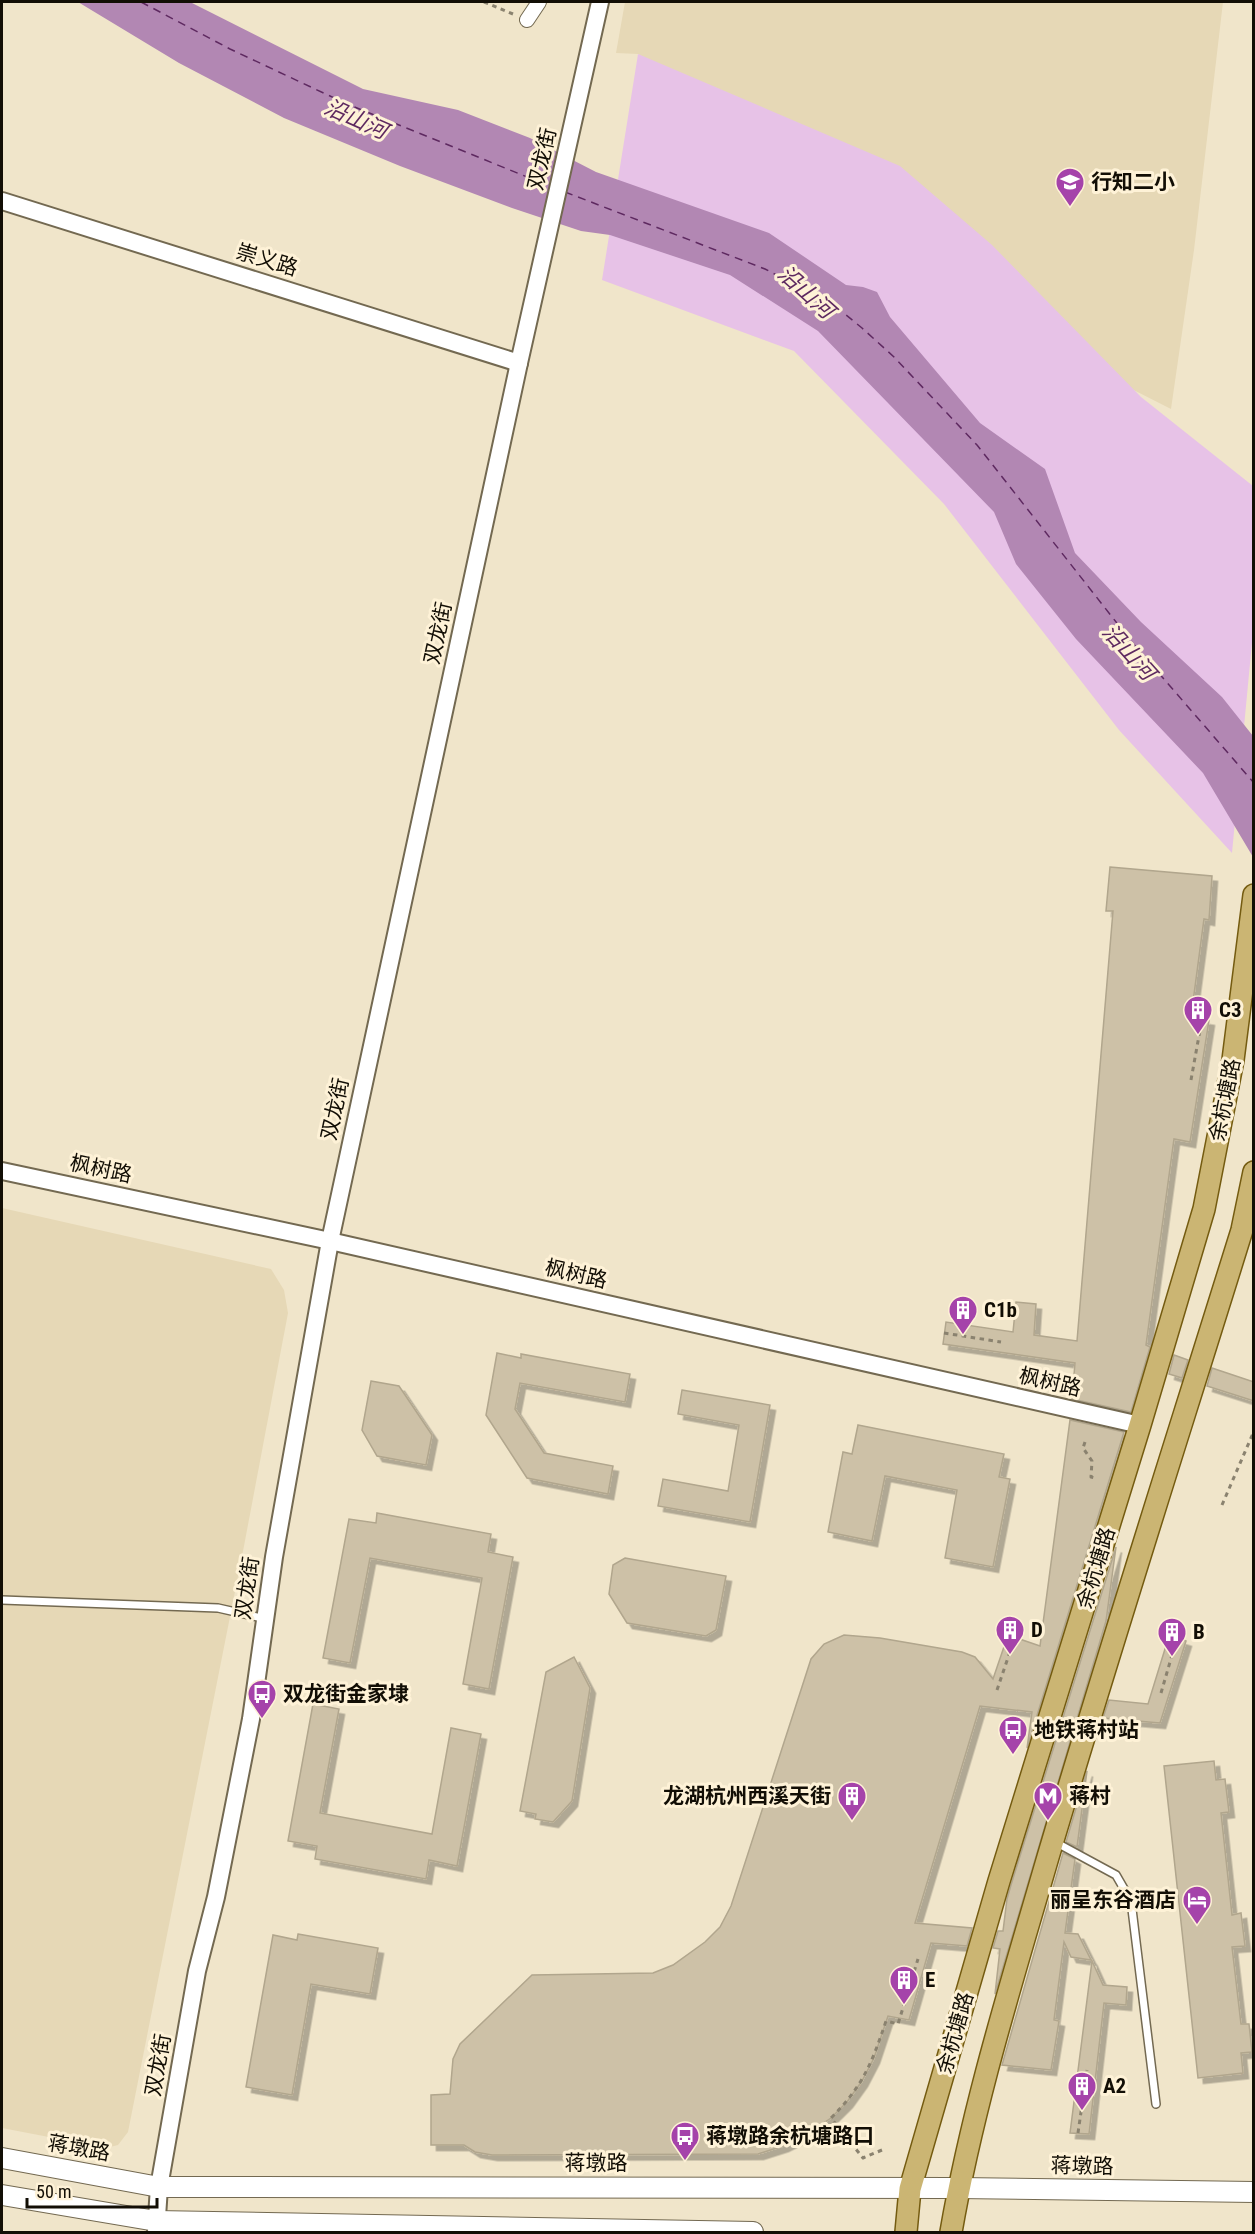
<svg xmlns="http://www.w3.org/2000/svg" width="1255" height="2234" font-family="'Roboto Condensed','Noto Sans SC',sans-serif">
<defs>
<filter id="shadow"><feDropShadow dx="5.5" dy="5.5" stdDeviation="0" flood-color="#0004"/></filter>
</defs>
<rect width="100%" height="100%" fill="#f0e5ca"/>
<g fill="#e6d8b6">
<path d="M625 2H1223L1194 250 1171 409 1106 376 638 54 616 53Z"/>
<path d="M2 1208 271 1269 284 1290 288 1313 244 1546 128 2132 118 2145 106 2148 2 2128Z"/>
</g>
<path fill="#e7c2e7" d="M638 54 900 166 992 245 1141 397 1253 486V632L1232 853 1119 730 944 504 794 351 602 280Z"/>
<path fill="#b287b3" d="M78 2H190L363 89 458 110 530 138 596 172 769 233 846 285 863 287 877 292 890 317 980 423 1045 469 1075 553 1141 622 1222 697 1253 736V857L1203 773 1076 639 1016 564 994 512 818 331 730 275 610 235 581 231 512 208 400 166 284 118 179 63Z"/>
<g fill="none" stroke-linecap="round" stroke-linejoin="round">
<g stroke="#5e2960" stroke-width="1.5" stroke-dasharray="8 6" stroke-linecap="butt">
<path d="M141 2 230 49 347 104 552 187"/>
<path d="M565 192 765 269 834 305 862 328 894 357 977 445 1131 641 1254 783"/>
</g>
</g>
<g fill="#cdc1a7" stroke="#b1a68d" stroke-width="1.5" filter="url(#shadow)">
<path d="M1110 867 1212 876 1209 920 1204 919 1191 1017 1209 1020 1190 1142 1174 1139 1146 1345 1150 1347 1131 1412 1072 1399 1075 1363 943 1344 946 1322 1013 1332 1016 1302 1036 1304 1034 1335 1077 1341 1113 911H1106Z"/>
<path d="M497 1353 521 1358V1354L630 1374 625 1402 520 1383 515 1409 544 1453 613 1466 608 1494 527 1478 486 1415Z"/>
<path d="M1174 1355 1188 1360 1182 1378 1169 1374Z"/>
<path d="M1212 1368 1254 1382V1401L1207 1386Z"/>
<path d="M371 1381 399 1386 432 1435 426 1465 377 1456 362 1430Z"/>
<path d="M682 1390 770 1405 750 1522 658 1506 663 1479 728 1491 739 1425 678 1414Z"/>
<path d="M1070 1420 1124 1432 1027 1748 1032 1712 980 1706 915 1923 972 1928 967 1946 931 1943 909 2020 888 2016 874 2058 862 2081 847 2102 831 2118 807 2134 783 2146 758 2154 492 2155 475 2152 464 2145H431V2095L450 2094 453 2059 460 2044 532 1975 653 1973 673 1965 705 1942 720 1927 731 1906 811 1659 824 1644 844 1635 880 1638 962 1652 975 1657 993 1679 1008 1635 1040 1646Z"/>
<path d="M858 1425 1004 1454 999 1477 1010 1479 993 1567 945 1558 957 1490 885 1476 872 1541 828 1532 843 1452 852 1454Z"/>
<path d="M377 1513 491 1534 488 1552 513 1557 489 1689 463 1684 482 1578 370 1558 350 1663 323 1658 349 1519 376 1523Z"/>
<path d="M1116 1547 1106 1621 995 1994 1000 1949 993 1948 998 1931H1003L1007 1899 1011 1885Z"/>
<path d="M625 1558 726 1576 716 1630 706 1636 627 1623 609 1594 613 1565Z"/>
<path d="M1169 1636 1186 1641 1160 1723 1103 1718 1109 1700 1148 1704Z"/>
<path d="M574 1657 590 1688 572 1801 553 1822 535 1819 536 1814 520 1811 546 1672Z"/>
<path d="M313 1704 339 1709 320 1813 432 1834 451 1728 481 1734 457 1866 429 1860 426 1879 315 1859 317 1846 288 1841Z"/>
<path d="M1214 1761 1216 1780 1225 1779 1229 1812 1221 1813 1232 1915 1241 1913 1245 1946 1232 1947 1241 2024H1249L1252 2052 1241 2053 1243 2073 1198 2078 1164 1766Z"/>
<path d="M1087 1771 1077 1847 1066 1842Z"/>
<path d="M1063 1853 1075 1859 1065 1933 1078 1934 1091 1960 1071 1957 1064 1942 1054 2020 1059 2021 1051 2070 1002 2065Z"/>
<path d="M298 1934 378 1948 370 1994 311 1984 292 2095 246 2087 273 1935 297 1940Z"/>
<path d="M1092 1961 1103 1985 1127 1987 1126 2005 1104 2003 1089 2134 1070 2133Z"/>
</g>
<g fill="none" stroke-linecap="round" stroke-linejoin="round">
<g stroke="#736951" stroke-width="10">
<g id="service">
<path d="M2 1600 218 1608 266 1619"/>
<path d="M1055 1842 1116 1875 1131 1901 1156 2104"/>
</g>
</g>
<g stroke="#736951" stroke-width="16">
<path id="minor" d="M527 20 539 2"/>
</g>
<g stroke="#736951" stroke-width="20">
<g id="tertiary">
<path d="M2 201 519 363"/>
<path d="M2 1171 330 1241 1140 1425"/>
<path d="M156 2232 159 2187 197 1971 216 1897 251 1719 274 1557 330 1241 519 363 600 2"/>
</g>
</g>
<g stroke="#736951" stroke-width="22">
<g id="secondary">
<path d="M2 2158 159 2187 958 2188 1254 2192"/>
<path d="M2 2195 156 2221 753 2232"/>
</g>
</g>
<g stroke="#745b10" stroke-width="24">
<g id="primary">
<path d="M906 2232 910 2189 999 1881 1140 1425 1204 1209 1233 1060 1254 895"/>
<path d="M951 2232C973 2105 1012 1981 1048 1857 1110 1647 1177 1439 1242 1230L1254 1172"/>
</g>
</g>
<g stroke="#8a826f" stroke-width="3" stroke-dasharray="4.5 4.5" stroke-linecap="butt">
<path d="M484 2 513 14"/>
<path d="M1191 1080 1202 1019"/>
<path d="M944 1333 1001 1342"/>
<path d="M1085 1442 1083 1448 1092 1461 1091 1477 1095 1478"/>
<path d="M1222 1505 1254 1431"/>
<path d="M997 1690 1015 1637"/>
<path d="M1161 1693 1177 1638"/>
<path d="M1078 2133 1087 2070"/>
<path d="M882 2150 863 2158 831 2118C863 2086 872 2063 886 2021L898 2024 918 1959"/>
</g>
<use href="#service" stroke="#fff" stroke-width="7"/>
<use href="#minor" stroke="#fff" stroke-width="14"/>
<use href="#tertiary" stroke="#fff" stroke-width="16"/>
<use href="#secondary" stroke="#fff" stroke-width="20"/>
<use href="#primary" stroke="#cbb573" stroke-width="21"/>
</g>
<defs>
<g id="school-pin" transform="scale(1.5)"><path d="M0 17L-7.5 6A9.5 9.5 0 1 1 7.5 6Z" fill="#a543aa" stroke="#fef2d7"/><path d="M0-5L7-2L0 1L-7-2ZM-4 1L0 2.5L4 1V4Q0 6-4 4Z" fill="#fff"/></g>
<g id="building-pin" transform="scale(1.5)"><path d="M0 17L-7.5 6A9.5 9.5 0 1 1 7.5 6Z" fill="#a543aa" stroke="#fef2d7"/><path d="M-4-6H4V6H1V3H-1V6H-4ZM-2.5-4.3h1.7v1.8h-1.7ZM.8-4.3h1.7v1.8H.8ZM-2.5-1h1.7V.8h-1.7ZM.8-1h1.7V.8H.8Z" fill="#fff"/></g>
<g id="bus-pin" transform="scale(1.5)"><path d="M0 17L-7.5 6A9.5 9.5 0 1 1 7.5 6Z" fill="#a543aa" stroke="#fef2d7"/><path d="M-5-6H5V4H4V6H2V4H-2V6H-4V4H-5ZM-3.5-4V0h7V-4ZM-3.5 1.2v1.5H-2V1.2ZM2 1.2v1.5H3.5V1.2Z" fill="#fff"/></g>
<g id="metro-pin" transform="scale(1.5)"><path d="M0 17L-7.5 6A9.5 9.5 0 1 1 7.5 6Z" fill="#a543aa" stroke="#fef2d7"/><path d="M-5.5 5V-5H-3L0 0L3-5H5.5V5H3V-.5L0 4L-3-.5V5Z" fill="#fff"/></g>
<g id="hotel-pin" transform="scale(1.5)"><path d="M0 17L-7.5 6A9.5 9.5 0 1 1 7.5 6Z" fill="#a543aa" stroke="#fef2d7"/><path d="M-6-4.5h1.5V1H6V5H4.5V3h-9V5H-6ZM-4 0a1.8 1.8 0 1 1 3.6 0ZM.5 0V-2.5h3Q6-2.5 6 0Z" fill="#fff"/></g>
</defs>
<g fill-rule="evenodd">
<use href="#school-pin" x="1070" y="182"/>
<use href="#building-pin" x="1198" y="1010"/>
<use href="#building-pin" x="963" y="1310"/>
<use href="#building-pin" x="1010" y="1630"/>
<use href="#building-pin" x="1172" y="1632"/>
<use href="#bus-pin" x="262" y="1694"/>
<use href="#bus-pin" x="1013" y="1730"/>
<use href="#building-pin" x="852" y="1796"/>
<use href="#metro-pin" x="1048" y="1796"/>
<use href="#hotel-pin" x="1197" y="1900"/>
<use href="#building-pin" x="904" y="1980"/>
<use href="#building-pin" x="1082" y="2086"/>
<use href="#bus-pin" x="685" y="2136"/>
</g>
<g text-anchor="middle" dominant-baseline="central" stroke-width="6" stroke-linejoin="round" paint-order="stroke">
<g font-size="21" fill="#120e05" stroke="#fef2d7">
<text transform="translate(542 159) rotate(-77)">双龙街</text>
<text transform="translate(267 260) rotate(17)">崇义路</text>
<text transform="translate(438 633) rotate(-78)">双龙街</text>
<text transform="translate(1225 1100) rotate(-79)">余杭塘路</text>
<text transform="translate(335 1109) rotate(-78)">双龙街</text>
<text transform="translate(101 1169) rotate(12)">枫树路</text>
<text transform="translate(576 1274) rotate(13)">枫树路</text>
<text transform="translate(1050 1382) rotate(13)">枫树路</text>
<text transform="translate(1096 1568) rotate(-73)">余杭塘路</text>
<text transform="translate(247 1588) rotate(-82)">双龙街</text>
<text transform="translate(955 2033) rotate(-74)">余杭塘路</text>
<text transform="translate(158 2065) rotate(-80)">双龙街</text>
<text transform="translate(79 2148) rotate(10)">蒋墩路</text>
<text x="596" y="2163">蒋墩路</text>
<text transform="translate(1082 2166) rotate(1)">蒋墩路</text>
</g>
<g font-size="21" font-weight="bold" fill="#120e05" stroke="#fef2d7" text-anchor="start">
<text x="1091" y="182">行知二小</text>
<text x="1219" y="1010">C3</text>
<text x="984" y="1310">C1b</text>
<text x="1031" y="1630">D</text>
<text x="1193" y="1632">B</text>
<text x="283" y="1694">双龙街金家埭</text>
<text x="1034" y="1730">地铁蒋村站</text>
<text x="831" y="1796" text-anchor="end">龙湖杭州西溪天街</text>
<text x="1069" y="1796">蒋村</text>
<text x="1176" y="1900" text-anchor="end">丽呈东谷酒店</text>
<text x="925" y="1980">E</text>
<text x="1103" y="2086">A2</text>
<text x="706" y="2136">蒋墩路余杭塘路口</text>
</g>
<g font-size="22" font-style="italic" fill="#5e2960" stroke="#fef2d7">
<text transform="translate(356 119) rotate(24)">沿山河</text>
<text transform="translate(806 292) rotate(42)">沿山河</text>
<text transform="translate(1129 652) rotate(48)">沿山河</text>
</g>
</g>
<rect width="1255" height="2234" fill="none" stroke="#120e05" stroke-width="6"/>
<path d="M27 2198v9h130v-9" fill="none" stroke="#120e05" stroke-width="3"/>
<text x="36" y="2198" font-size="18" fill="#120e05" stroke="#fef2d7" stroke-width="4.5" paint-order="stroke">50 m</text>
</svg>
